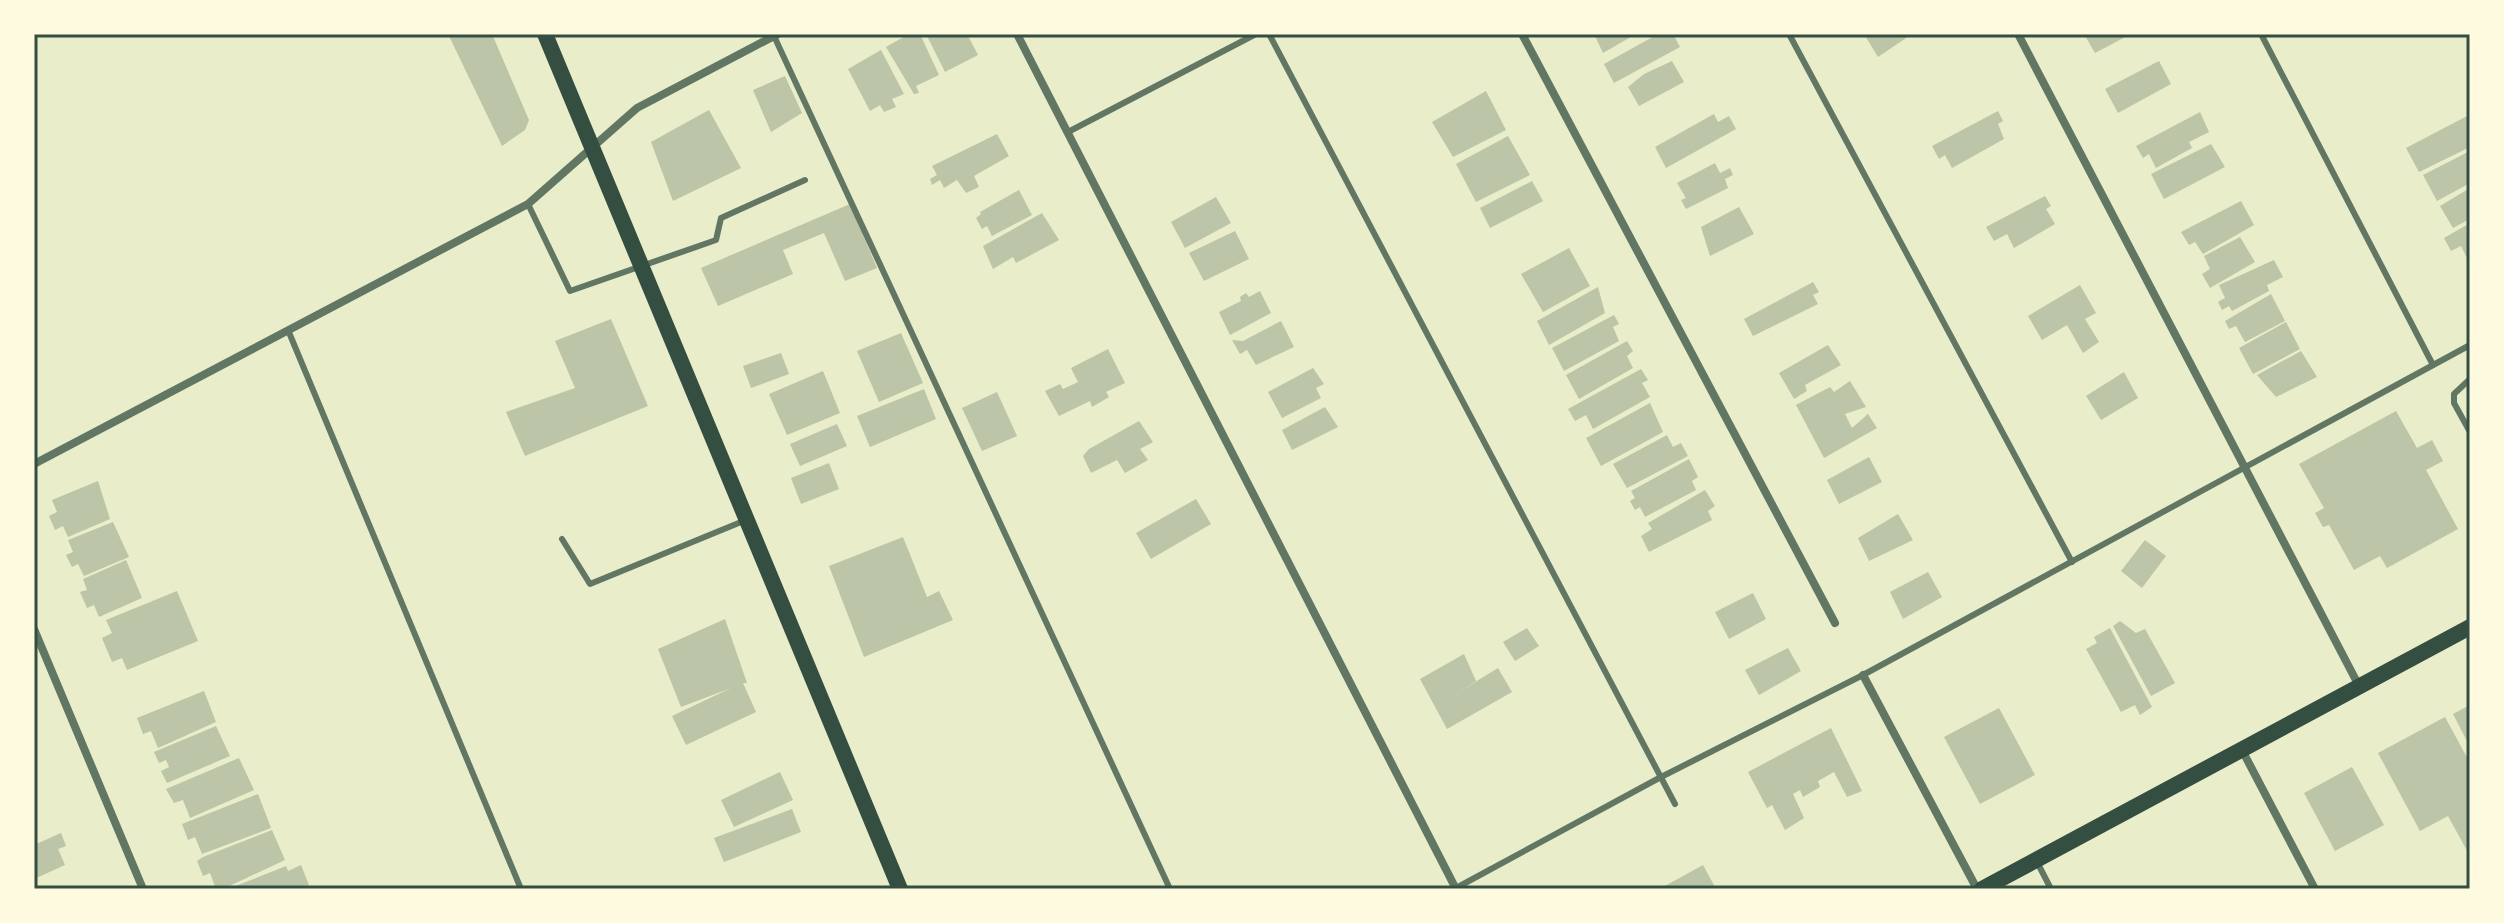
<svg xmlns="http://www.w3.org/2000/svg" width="2504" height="923" font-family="Inter,sans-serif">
<rect width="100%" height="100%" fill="#e9edc9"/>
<g fill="#bcc5a7">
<path d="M448 34H492L529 120 525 130 502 146Z"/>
<path d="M909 34H920L939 75 916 86 919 93 914 94 886 47Z"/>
<path d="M926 34H967L978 55 945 72Z"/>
<path d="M1594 34H1636L1603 53Z"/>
<path d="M1658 34H1673L1680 47 1614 83 1604 64Z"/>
<path d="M1864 34H1912L1878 57Z"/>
<path d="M2084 34H2131L2095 53Z"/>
<path d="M881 50 904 94 892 99 896 107 884 112 880 105 870 111 848 69Z"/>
<path d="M1672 61 1684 82 1639 106 1628 87 1644 74Z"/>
<path d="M2159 61 2171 84 2118 113 2105 89Z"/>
<path d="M785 76 802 113 771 132 753 90Z"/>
<path d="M1486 91 1506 130 1453 157 1432 122Z"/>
<path d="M709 110 741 168 673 201 651 142Z"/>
<path d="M1998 111 2003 121 1998 124 2004 139 1952 168 1945 155 1939 159 1932 146Z"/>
<path d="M2200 112 2209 132 2189 142 2192 148 2156 168 2149 154 2143 158 2136 146Z"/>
<path d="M1714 114 1718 122 1729 116 1736 129 1666 168 1655 147Z"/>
<path d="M2469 115 2470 147 2419 172 2406 148Z"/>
<path d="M997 134 1009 156 974 176 979 187 966 193 957 180 944 188 940 180 932 185 930 179 937 175 932 166Z"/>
<path d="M1508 136 1530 175 1476 202 1456 164Z"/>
<path d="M2211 144 2225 167 2164 199 2151 174Z"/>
<path d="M2470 151V183L2437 201 2423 175Z"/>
<path d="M1715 163 1720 173 1730 168 1733 175 1725 179 1728 188 1686 209 1681 200 1686 198 1677 183Z"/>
<path d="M1532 181 1543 201 1490 228 1480 208Z"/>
<path d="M2470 188V219L2453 228 2440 206Z"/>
<path d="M1019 190 1032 215 992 236 987 226 982 229 976 218 981 214 980 212Z"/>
<path d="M2045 196 2051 206 2046 209 2055 224 2014 248 2007 234 1994 241 1986 227Z"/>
<path d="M1216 197 1231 223 1185 248 1171 222Z"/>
<path d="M2241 201 2254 225 2203 254 2195 242 2189 245 2181 232Z"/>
<path d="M850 204 877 268 845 281 824 233 783 250 793 274 718 306 701 268Z"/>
<path d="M1739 207 1754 234 1710 256 1701 227Z"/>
<path d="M1042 213 1059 240 1016 263 1013 257 993 269 983 246Z"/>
<path d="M2470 223V257L2467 258 2461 246 2451 251 2444 238Z"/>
<path d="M1235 231 1249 259 1204 281 1189 253Z"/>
<path d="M2240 237 2255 262 2210 288 2202 274 2210 269 2204 256Z"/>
<path d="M1569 248 1590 286 1543 312 1521 274Z"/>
<path d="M2274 260 2283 277 2267 285 2269 291 2232 311 2229 306 2222 310 2218 302 2225 298 2219 285Z"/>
<path d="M1813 282 1819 292 1813 295 1818 304 1753 336 1744 319Z"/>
<path d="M2080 285 2096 313 2085 319 2099 342 2083 353 2067 325 2042 340 2028 316Z"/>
<path d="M1598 287 1605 313 1549 345 1537 321Z"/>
<path d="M1260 291 1271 313 1230 335 1219 312 1241 301 1240 297 1246 293 1249 297Z"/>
<path d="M2271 294 2285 321 2245 342 2236 326 2229 329 2225 321Z"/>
<path d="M1614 315 1619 324 1613 327 1619 341 1564 371 1552 348Z"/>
<path d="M611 319 648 406 525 456 506 412 575 388 555 341Z"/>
<path d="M1281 321 1294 347 1256 365 1247 350 1240 354 1232 340 1243 341Z"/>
<path d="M2286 322 2300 349 2253 374 2239 348Z"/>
<path d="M901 333 923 383 879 402 857 351Z"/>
<path d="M1627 341 1633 351 1627 356 1633 368 1579 399 1566 375Z"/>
<path d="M1828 345 1841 365 1805 385 1807 391 1794 399 1779 373Z"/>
<path d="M1108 349 1125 383 1106 392 1109 397 1092 407 1090 401 1059 416 1045 391 1060 384 1063 389 1078 382 1071 368Z"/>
<path d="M2301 351 2317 377 2276 397 2257 375Z"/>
<path d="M781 353 789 374 751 388 743 366Z"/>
<path d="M1313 368 1324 384 1316 388 1321 398 1282 418 1268 392Z"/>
<path d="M1641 369 1648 380 1642 383 1650 397 1593 429 1586 415 1575 421 1568 409Z"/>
<path d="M823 371 840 413 787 435 769 394Z"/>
<path d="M2124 372 2138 398 2101 420 2086 396Z"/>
<path d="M1850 381 1866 407 1845 414 1852 428 1868 414 1877 428 1824 458 1796 405 1830 387 1834 392Z"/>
<path d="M924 389 936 419 870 447 857 416Z"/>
<path d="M997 392 1017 436 982 451 962 408Z"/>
<path d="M1650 403 1663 432 1601 466 1586 438Z"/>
<path d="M1325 407 1338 427 1292 450 1282 430Z"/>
<path d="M2396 411 2417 448 2432 440 2443 461 2426 470 2458 529 2387 568 2380 556 2354 570 2329 525 2323 527 2315 513 2324 508 2299 464Z"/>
<path d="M1139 421 1153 442 1140 449 1148 460 1125 473 1117 460 1091 473 1083 456 1089 449Z"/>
<path d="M837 424 847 446 800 466 790 444Z"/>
<path d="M1667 435 1673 447 1681 443 1688 456 1627 488 1613 464Z"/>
<path d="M1869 457 1882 482 1839 504 1827 480Z"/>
<path d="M1689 459 1698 477 1692 481 1696 490 1645 517 1640 507 1635 510 1630 501 1635 498 1631 491Z"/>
<path d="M829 463 839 489 801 504 791 478Z"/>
<path d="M98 481 110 519 68 537 63 526 55 530 49 516 57 512 52 500Z"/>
<path d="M1705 490 1715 506 1708 511 1712 520 1649 552 1641 536 1652 529 1648 523Z"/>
<path d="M1196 499 1211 524 1151 559 1136 533Z"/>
<path d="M1898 514 1913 540 1869 561 1858 538Z"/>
<path d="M113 522 129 557 84 576 78 564 72 567 66 555 73 552 68 540Z"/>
<path d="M903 537 927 597 939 591 953 620 864 657 829 566Z"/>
<path d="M2145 540 2166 556 2142 588 2121 571Z"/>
<path d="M126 560 142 598 99 617 94 605 87 608 80 592 87 590 83 579Z"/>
<path d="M1928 572 1942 597 1903 619 1890 592Z"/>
<path d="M177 591 198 641 127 670 122 658 112 662 102 638 112 633 106 620Z"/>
<path d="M1753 593 1766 619 1729 639 1715 612Z"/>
<path d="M725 619 747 683H743L756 712 686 745 672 716 731 688 681 707 658 649Z"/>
<path d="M2120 621 2136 633 2145 629 2175 683 2151 696 2113 626Z"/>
<path d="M1527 628 1539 646 1515 661 1503 642Z"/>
<path d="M2110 628 2152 707 2140 715 2135 705 2121 712 2086 649 2097 643 2094 637Z"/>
<path d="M1788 648 1801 671 1759 695 1745 670Z"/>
<path d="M1464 654 1476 681 1454 695 1498 668 1512 692 1447 729 1420 679Z"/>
<path d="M204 691 216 722 158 748 151 731 143 734 137 718Z"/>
<path d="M2470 705V747L2453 714Z"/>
<path d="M1999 708 2035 775 1980 804 1944 737Z"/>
<path d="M2445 717 2470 763V856L2448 816 2420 831 2378 753Z"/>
<path d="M216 726 230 756 167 783 161 771 169 767 166 760 159 763 154 752Z"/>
<path d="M1831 728 1862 791 1847 797 1834 772 1818 781 1820 787 1803 797 1800 790 1793 794 1804 818 1785 830 1772 805 1767 808 1748 772Z"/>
<path d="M239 758 254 790 190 818 183 800 174 803 166 789Z"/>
<path d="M2352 767 2384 825 2335 851 2304 793Z"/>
<path d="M780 772 793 800 734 827 721 800Z"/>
<path d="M258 794 271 828 202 854 195 837 188 840 182 824Z"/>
<path d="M792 809 801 832 724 862 714 838Z"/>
<path d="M272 830 285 860 223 889H216L210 873 203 876 197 861 203 857Z"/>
<path d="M61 833 66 846 58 849 65 865 34 879V845Z"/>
<path d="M301 865 309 885 299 889H228L286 866 288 871Z"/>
<path d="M1703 865 1716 889H1664L1663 887Z"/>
</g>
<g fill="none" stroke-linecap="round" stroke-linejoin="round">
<g stroke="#617663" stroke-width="6">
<path d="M1269 34 1675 804"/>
<path d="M1789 34 2072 562"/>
<path d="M2261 34 2433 365"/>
<path d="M774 36 1170 889"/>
<path d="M1068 132 1256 34"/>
<path d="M528 204 570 291 716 240 721 218 805 180"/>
<path d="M288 330 521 889"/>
<path d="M2470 379 2454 394V403L2470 432"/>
<path d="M562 539 590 584 746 520"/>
<path d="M2036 860 2051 889"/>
<path d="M1456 888 1661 777 1863 675 2470 345"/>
<path d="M1145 889H1146"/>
</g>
<g stroke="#617663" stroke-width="8">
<path d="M1017 34 1456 889"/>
<path d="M1522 34 1835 623"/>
<path d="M2018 34 2359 686"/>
<path d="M34 464 528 204 637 108 778 34"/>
<path d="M34 629 143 889"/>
<path d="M1863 675 1977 889"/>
<path d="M2242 750 2315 889"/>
</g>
<g stroke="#344e41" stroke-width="16">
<path d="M545 34 900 889"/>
<path d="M1982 889 2470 627"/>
</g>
</g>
<rect width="2504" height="923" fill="none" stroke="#fefae0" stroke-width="72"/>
<rect x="36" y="36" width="2432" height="851" fill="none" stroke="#344e41" stroke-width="3"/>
</svg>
